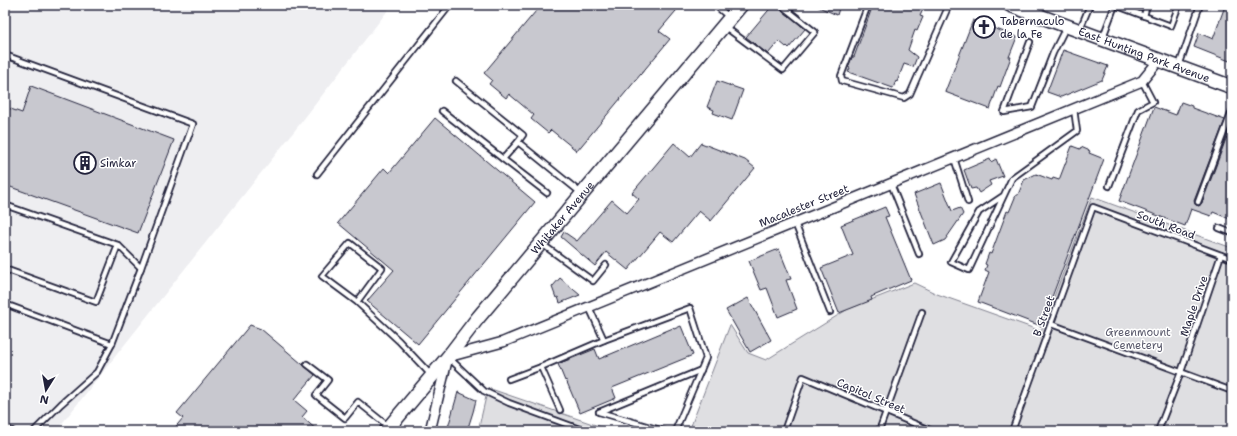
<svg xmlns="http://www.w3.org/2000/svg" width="1237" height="436" font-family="'Shantell Sans',sans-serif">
<rect width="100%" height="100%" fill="#fff"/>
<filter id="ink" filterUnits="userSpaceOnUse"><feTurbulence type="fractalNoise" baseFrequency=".025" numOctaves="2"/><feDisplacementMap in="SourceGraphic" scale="8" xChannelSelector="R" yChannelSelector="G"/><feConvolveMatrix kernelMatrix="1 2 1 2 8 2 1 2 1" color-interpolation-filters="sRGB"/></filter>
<g filter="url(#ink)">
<path fill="#eeeef1" d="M5 5H392L303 120 56 431H5Z"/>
<g fill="#dfdfe2" stroke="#80808e">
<path d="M1092 197 1232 248V431H689L730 325 748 353 766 360 848 309 914 283 937 294 1041 331Z"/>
<path d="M488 388 613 431H478Z"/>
</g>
<g fill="#c8c8cf" stroke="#22223b">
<path d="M541 5H681L659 31 670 39 577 151 551 130 548 133 531 119 534 115 509 94 506 98 489 84 492 80 484 73Z"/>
<path d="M773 5H777L805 29 789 48 787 46 786 47 779 41 768 54 746 37Z"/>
<path d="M814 5H840L837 15Z"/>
<path d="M873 5H925L920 16 923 17 917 31 915 30 908 50 917 57 913 67 904 64 897 82 896 81 893 88 848 72 850 68 848 67 852 57H854Z"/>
<path d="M1225 6 1232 8V62L1194 47 1199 33 1213 39Z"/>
<path d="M973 20 1017 37 1009 57H1011L1000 87 998 86 990 109 945 92Z"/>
<path d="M1063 50 1108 66 1102 80 1061 97 1047 92Z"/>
<path d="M717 81 743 90 732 120 713 113 714 110 707 107Z"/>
<path d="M31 86 174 140 138 233 5 185V107L22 113Z"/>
<path d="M1181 102 1192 106V108L1225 120 1194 201 1196 205 1199 206 1202 203 1232 123V220L1213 212 1211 216 1191 209 1185 226 1119 201 1154 107 1176 115Z"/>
<path d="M435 118 535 202 418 344 367 301 394 270 338 223 384 168 389 173Z"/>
<path d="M674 143 690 157 701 143 745 160 755 168 711 221 699 211 673 242 660 232 628 270 606 252 595 266 561 237 564 232 577 241 612 200 627 213 639 199 632 193Z"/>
<path d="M1072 146 1080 149 1081 147 1090 151 1089 153 1104 159 1041 326 978 302 989 272 985 270 987 265 985 264 989 253 991 254 1007 211 1009 212 1016 195H1018L1024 180 1036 174 1052 180 1053 178 1059 180Z"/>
<path d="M990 159 991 162 996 159 1003 176 989 181 991 185 979 193 976 188 971 189 964 170Z"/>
<path d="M941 183 952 211 960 208 963 214 945 240 934 245 914 194Z"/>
<path d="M885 207 889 216 885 217 911 280 871 297 872 300 839 313 821 268 853 255 841 225Z"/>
<path d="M779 249 791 279 786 280 797 309 778 317 767 288 761 290 749 261Z"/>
<path d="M560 278 580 295 560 303 558 297 556 298 552 287Z"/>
<path d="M748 298 771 340 750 352 726 310Z"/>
<path d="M250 325 261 329 315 375 294 400 307 411 302 417 318 431H172L183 418 177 413Z"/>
<path d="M681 326 693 355 612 388 616 398 580 413 566 380 565 381 558 364 595 349 599 359 673 328 674 329Z"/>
<path d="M458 392 476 400 473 412 467 431H447Z"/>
</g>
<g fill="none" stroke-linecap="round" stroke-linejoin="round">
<g stroke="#22223b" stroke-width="8">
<g id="lane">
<path d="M715 5 729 17"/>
<path d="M868 5 841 76 842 81 904 98 910 94 949 5"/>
<path d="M1144 16 1147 5"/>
<path d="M724 26 783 70 815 32 781 5"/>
<path d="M1080 29 1090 5"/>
<path d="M1103 37 1115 5 1171 26 1179 5"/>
<path d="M1030 42 1004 112 1032 107 1053 53 1066 27"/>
<path d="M5 55 193 124 141 268 118 245 5 205"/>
<path d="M1179 66 1200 5"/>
<path d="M456 81 523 135 518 142"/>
<path d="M442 111 503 159 518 142 581 193"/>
<path d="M954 158 968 202"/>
<path d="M503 159 547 193"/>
<path d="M317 174 450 5"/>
<path d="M891 184 919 254"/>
<path d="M1109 186 1138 110 1153 102 1142 81"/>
<path d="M1003 196 979 212 951 262 969 270 1012 178 1077 131 1074 109"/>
<path d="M1198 202 1232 111"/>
<path d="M795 223 830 312"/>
<path d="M1219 228 1232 233"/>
<path d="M542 244 593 281 606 265"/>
<path d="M5 269 96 302 118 245"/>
<path d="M357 302 322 276 350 243 382 268 357 302 399 341 431 375"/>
<path d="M5 304 112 344"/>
<path d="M589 307 604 340 690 308 706 358 675 431"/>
<path d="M1051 324 1232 391"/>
<path d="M449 358 484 391 509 403 585 431"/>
<path d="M307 364 328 380 316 395 345 418 358 402 388 426"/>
<path d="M509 379 541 367"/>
<path d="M560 410 541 367 604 340"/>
<path d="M599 412 701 370"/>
<path d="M599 412 664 431"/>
<path d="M5 428 12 431"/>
<path d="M34 431 61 404 97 372 112 344 141 268"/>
<path d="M784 431 803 377 932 431"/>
<path d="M879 431 922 312"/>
<path d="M1012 431 1093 207 1232 259"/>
<path d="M1158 431 1181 372 1221 255"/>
</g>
</g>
<g stroke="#22223b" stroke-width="12">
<path id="street" d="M430 431 448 357 503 342 1142 81 1159 60"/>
</g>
<g stroke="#22223b" stroke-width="16">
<g id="secondary">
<path id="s1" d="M1010 5 1232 87"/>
<path id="s2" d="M386 431 448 357 477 319 741 5"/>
</g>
</g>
<use href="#lane" stroke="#fff" stroke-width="4.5"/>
<use href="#street" stroke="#fff" stroke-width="9"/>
<use href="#secondary" stroke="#fff" stroke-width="13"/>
</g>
</g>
<defs>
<g id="church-ring" transform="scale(1.15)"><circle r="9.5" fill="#fff" stroke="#22223b" stroke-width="1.5"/><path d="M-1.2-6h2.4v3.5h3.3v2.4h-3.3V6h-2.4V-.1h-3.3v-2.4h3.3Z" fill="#22223b"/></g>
<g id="building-ring" transform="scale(1.15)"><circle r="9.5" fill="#fff" stroke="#22223b" stroke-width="1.5"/><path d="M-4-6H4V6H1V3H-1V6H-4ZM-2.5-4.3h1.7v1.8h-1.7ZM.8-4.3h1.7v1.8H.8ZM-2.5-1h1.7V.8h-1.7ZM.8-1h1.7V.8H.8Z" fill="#22223b"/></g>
</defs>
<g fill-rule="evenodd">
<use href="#church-ring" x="984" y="27"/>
<use href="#building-ring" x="85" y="163"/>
</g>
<g text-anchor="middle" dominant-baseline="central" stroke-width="3" stroke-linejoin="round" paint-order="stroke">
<g font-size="11" fill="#22223b" stroke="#fff" text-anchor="start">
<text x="1000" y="21">Tabernaculo<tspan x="1000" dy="13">de la Fe</tspan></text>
<text x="100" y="163">Simkar</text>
</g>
<g font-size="11" fill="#22223b" stroke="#fff">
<text stroke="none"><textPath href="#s1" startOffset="143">East Hunting Park Avenue</textPath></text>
<text transform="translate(804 206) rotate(-22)">Macalester Street</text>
<text stroke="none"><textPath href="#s2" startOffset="277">Whitaker Avenue</textPath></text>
<text transform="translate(1166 225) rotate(21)">South Road</text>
<text transform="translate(1194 306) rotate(-71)">Maple Drive</text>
<text transform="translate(1044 316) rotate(-70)">B Street</text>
<text transform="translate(871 396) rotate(23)">Capitol Street</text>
</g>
<g font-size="11" fill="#5b5b6d" stroke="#fff">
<text x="1138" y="332">Greenmount<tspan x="1138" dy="13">Cemetery</tspan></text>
</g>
</g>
<rect width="1237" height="436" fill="none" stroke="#fff" stroke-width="20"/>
<rect x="10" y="10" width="1217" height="416" fill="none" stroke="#22223b" stroke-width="1.5" filter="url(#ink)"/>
<g transform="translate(46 390) rotate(191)" stroke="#ffffff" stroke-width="3" paint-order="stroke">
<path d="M0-3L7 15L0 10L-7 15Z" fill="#22223b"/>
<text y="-6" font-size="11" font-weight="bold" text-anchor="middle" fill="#22223b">N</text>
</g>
</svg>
